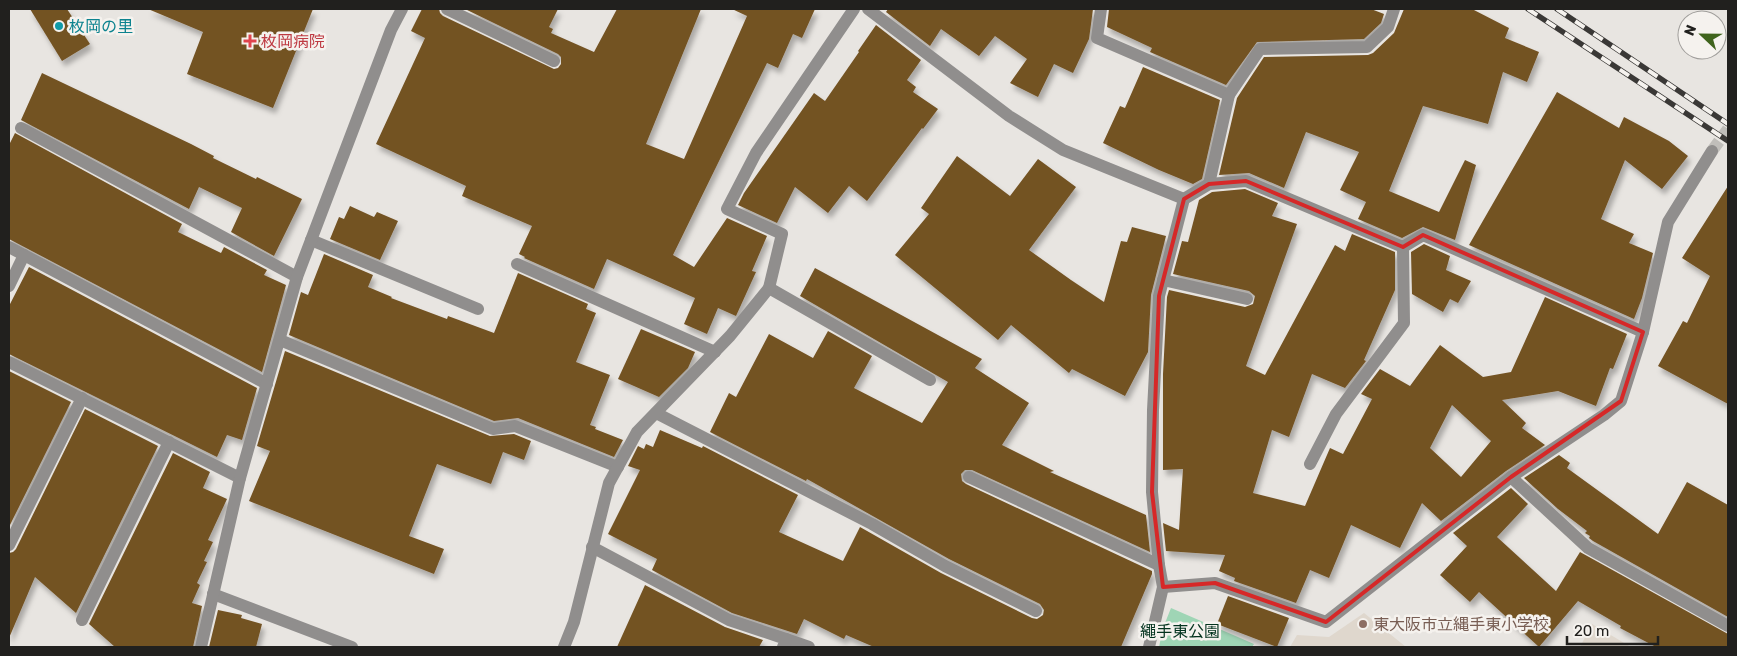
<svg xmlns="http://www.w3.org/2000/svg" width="1737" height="656" font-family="Rubik,'Noto Sans JP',sans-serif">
<defs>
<filter id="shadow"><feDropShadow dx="3" dy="5.5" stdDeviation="2.5" flood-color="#0004"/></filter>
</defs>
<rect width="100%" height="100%" fill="#e8e5e1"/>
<g fill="#dfd7cd">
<path d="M1364 613 1406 647H1290L1297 635 1329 637Z"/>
<path d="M1592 624 1631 647H1580Z"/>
</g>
<path fill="#9fd5b5" d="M1171 608 1254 644 1252 647H1159L1163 628Z"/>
<g fill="#735224" fill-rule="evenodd" filter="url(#shadow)">
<path d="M30 9H67L90 44 62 61Z"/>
<path d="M148 9H313L273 108 187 74 203 32Z"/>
<path d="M422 9H439L440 13 443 16 554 69 558 68 561 64V57L558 54 465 9H558L549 27 553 29 551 33 594 52 617 9H701L646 144 684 159 747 16 732 9H815L802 38 793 34 778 68 767 63 673 255 694 267 727 218 767 236 752 271 756 272 736 316 718 308 707 334 684 324 695 298 607 259 594 289 524 258 525 257 519 254 532 226 462 196 466 186 376 144 425 38 411 31Z"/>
<path d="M888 9H1093L1089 39 1073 73 1054 64 1038 97 1010 83 1027 59 995 36 979 56 941 29 930 46 886 12Z"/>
<path d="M1109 9H1371L1384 14 1381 23 1364 39 1257 42 1226 85 1150 52 1152 48 1107 27Z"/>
<path d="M1404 9H1472L1509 28 1505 38 1539 52 1527 82 1503 72 1488 124 1423 106 1389 191 1439 212 1465 160 1476 165 1455 240 1423 227 1402 238 1358 219 1366 202 1340 190 1359 152 1306 132 1284 188 1249 173 1219 175 1237 98 1264 57 1368 55 1373 53 1394 33Z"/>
<path d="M876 25 921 60 907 80 916 87 913 92 938 109 923 129 922 128 867 201 849 186 828 213 795 187 777 223 738 205 744 193 814 93 825 101 859 52 858 51Z"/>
<path d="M1143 67 1220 100 1202 179 1193 184 1159 170 1103 143 1120 106 1125 108Z"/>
<path d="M42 73 191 144 214 156 213 158 256 179 257 177 302 199 274 256 231 232 242 208 199 187 189 209 21 120Z"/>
<path d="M1557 92 1619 128 1624 117 1669 141 1688 156 1662 189 1625 160 1601 219 1634 234 1629 243 1653 253 1642 298 1634 319 1469 245Z"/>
<path d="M15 133 182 224 178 232 221 253 224 247 267 270 264 275 286 285 262 372 9 239V145Z"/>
<path d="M957 156 1010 196 1038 159 1076 187 1029 250 1071 280 1104 302 1121 241 1127 242 1132 227 1166 236 1151 295 1148 352 1125 396 1072 369 1069 373 1011 325 998 340 895 255 929 214 921 208Z"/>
<path d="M1728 186V404L1658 366 1683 321 1687 323 1710 276 1682 258Z"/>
<path d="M1245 189 1278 203 1272 216 1297 224 1246 366 1265 375 1335 245 1345 251 1352 234 1395 252V290L1364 360 1366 361 1345 388 1312 374 1289 437 1272 430 1253 493 1305 506 1330 448 1343 454 1372 399 1361 394 1380 369 1410 386 1440 345 1483 377 1511 372 1545 297 1627 334 1613 369 1610 368 1596 406 1558 391 1502 400 1526 423 1522 428 1545 445 1506 471 1441 521 1422 503 1400 548 1351 525 1329 578 1310 570 1296 603 1234 581 1235 578 1219 571 1225 555 1166 551 1163 523 1179 530 1183 469 1163 470V374L1167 297 1169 290 1245 307 1253 304 1255 296 1249 291 1173 274 1182 241 1188 242 1199 200 1212 192ZM1452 405 1491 441 1461 477 1430 448Z"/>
<path d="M350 206 374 217 377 212 398 221 380 260 330 239 339 217 344 219Z"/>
<path d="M1424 244 1450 256 1446 270 1471 281 1458 303 1450 299 1443 312 1412 294 1411 252Z"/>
<path d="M324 254 373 275 368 287 392 297 391 298 447 319 448 316 494 333 518 273 588 304 586 309 596 313 576 362 610 375 590 425 596 427 595 429 623 440 614 457 518 418 494 421 289 335 301 292 308 295Z"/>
<path d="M29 267 257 388 242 440 227 435 217 457 9 354V306Z"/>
<path d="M815 268 982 359 975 368 1029 403 1002 445 1054 471 1050 472 1146 515 1150 552 972 470H965L961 474 962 481 966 484 1152 571V574L1121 647H874L846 635 844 639 804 619 797 634 732 613 652 570 657 559 608 534 640 470 628 466 638 446 644 449 646 444 653 447 660 430 702 448 703 446 798 495 779 532 843 561 860 527 941 573 1032 618 1037 619 1043 615 1044 610 1040 604 949 559 807 479 806 481 710 432 729 393 736 397 769 334 813 358 828 331 872 356 854 388 922 423 948 382 800 296Z"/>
<path d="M641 329 695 352 688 368 659 397 618 379Z"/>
<path d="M285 351 490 436 514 434 531 441 524 460 503 452 491 484 437 464 409 536 444 549 434 574 249 501 270 451 257 446Z"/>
<path d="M9 371 71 402 9 527Z"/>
<path d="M85 409 158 446 76 613 35 577 9 638V553L13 552 16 549Z"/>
<path d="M173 453 210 472 203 488 227 499 208 540 213 542 204 561 207 562 197 583 200 585 192 603 202 606 193 647H115L89 624Z"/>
<path d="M1559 455 1570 463 1567 468 1658 534 1687 482 1728 505V617L1593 541 1589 538 1590 536 1585 533 1587 531 1558 509 1524 478Z"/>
<path d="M1511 488 1528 504 1497 537 1556 591 1580 552 1728 634V647H1656L1620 628 1621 626 1578 601 1539 647 1479 592 1470 602 1440 575 1467 546 1453 533Z"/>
<path d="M645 585 725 627 763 640 759 647H617Z"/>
<path d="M1228 596 1289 618 1277 647 1217 624Z"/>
<path d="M218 610 242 615 241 618 262 624 256 647H209Z"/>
</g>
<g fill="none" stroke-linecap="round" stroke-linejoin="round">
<path stroke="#c0beba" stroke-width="12" stroke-dasharray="12 6" stroke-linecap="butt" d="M1712 151 1728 129"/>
<g stroke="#908e8d" stroke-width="12">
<path d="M447 9 554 61"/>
<path d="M1101 9 1097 38 1229 95"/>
<path d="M21 128 297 277"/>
<path d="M1209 184 1229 95 1260 49 1367 47 1388 27 1394 9"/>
<path d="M311 240 478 309"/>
<path d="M9 247 24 255"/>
<path d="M517 264 715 352"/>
<path d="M1163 280 1247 299"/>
<path d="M769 288 930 380"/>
<path d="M656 413 872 524 945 566 1036 611"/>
<path d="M1310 464 1336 414 1404 323 1403 247"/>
<path d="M969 477 1159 565"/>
<path d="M9 545 82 398"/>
<path d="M213 594 352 647"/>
<path d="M82 620 169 442"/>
<path d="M786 639 809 647"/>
</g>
<g stroke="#908e8d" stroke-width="12">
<path d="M868 9 1009 116 1063 150 1184 199"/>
<path d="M9 286 24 255 267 384"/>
<path d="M280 340 493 429 515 426 618 467"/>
<path d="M9 362 240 478"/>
<path d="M1511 477 1588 548 1728 626"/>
<path d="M592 547 729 620 786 639 783 647"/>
<path d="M1163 587 1215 583 1326 622 1511 477 1604 415 1621 401 1643 332 1668 222 1712 151"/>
<path d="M201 647 240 478 297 277 391 30 402 9"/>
<path d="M564 647 574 622 609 483 637 432 730 336 769 288 782 234 727 209 756 153 854 9"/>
<path d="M1149 647 1163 587 1159 565 1152 492 1153 410 1159 296 1184 199 1209 184 1246 181 1403 247 1423 235 1643 332"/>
</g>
<g stroke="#3a3836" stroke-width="5.5">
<g id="rail">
<path d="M1528 9 1728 141"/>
<path d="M1557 9 1728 124"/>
</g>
</g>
<use href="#rail" stroke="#f5f2ee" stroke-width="4" stroke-dasharray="11" stroke-linecap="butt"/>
</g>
<path fill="none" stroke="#d62828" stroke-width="4" stroke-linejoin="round" d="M1246 181 1403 247 1423 235 1643 332 1621 401 1511 477 1326 622 1215 583 1163 587 1152 492 1159 296 1184 199 1209 184Z"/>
<circle fill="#0f9aa8" stroke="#f5f2ee" stroke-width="2" cx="59" cy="26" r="5"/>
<path fill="#e0444e" stroke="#f5f2ee" stroke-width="2" d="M247.5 33.5h5v5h5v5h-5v5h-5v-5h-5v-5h5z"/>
<circle fill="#8d6e63" stroke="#f5f2ee" stroke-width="2" cx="1363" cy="624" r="5"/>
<g text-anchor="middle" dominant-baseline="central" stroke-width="5" stroke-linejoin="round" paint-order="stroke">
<g font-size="16" fill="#0d838f" stroke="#f5f2ee" text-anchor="start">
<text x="69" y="26">枚岡の里</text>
</g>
<g font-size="16" fill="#be3a42" stroke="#f5f2ee" text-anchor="start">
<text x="261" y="41">枚岡病院</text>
</g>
<g font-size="16" fill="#785e54" stroke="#f5f2ee" text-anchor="start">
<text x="1373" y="624">東大阪市立縄手東小学校</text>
</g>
<g font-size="16" fill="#03331e" stroke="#f5f2ee">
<text x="1180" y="631">繩手東公園</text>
</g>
</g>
<rect width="1737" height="656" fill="none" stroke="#21201e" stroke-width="20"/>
<g transform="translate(1702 35) rotate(292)"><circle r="24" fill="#f5f2ee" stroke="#a09e9b"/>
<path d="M0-4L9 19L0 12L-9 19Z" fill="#3f631c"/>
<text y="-8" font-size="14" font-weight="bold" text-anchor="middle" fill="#21201e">N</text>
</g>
<path d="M1567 636v8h91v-8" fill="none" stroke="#21201e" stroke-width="2.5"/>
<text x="1574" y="636" font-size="15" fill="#21201e" stroke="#f5f2ee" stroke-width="4" paint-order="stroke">20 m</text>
</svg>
